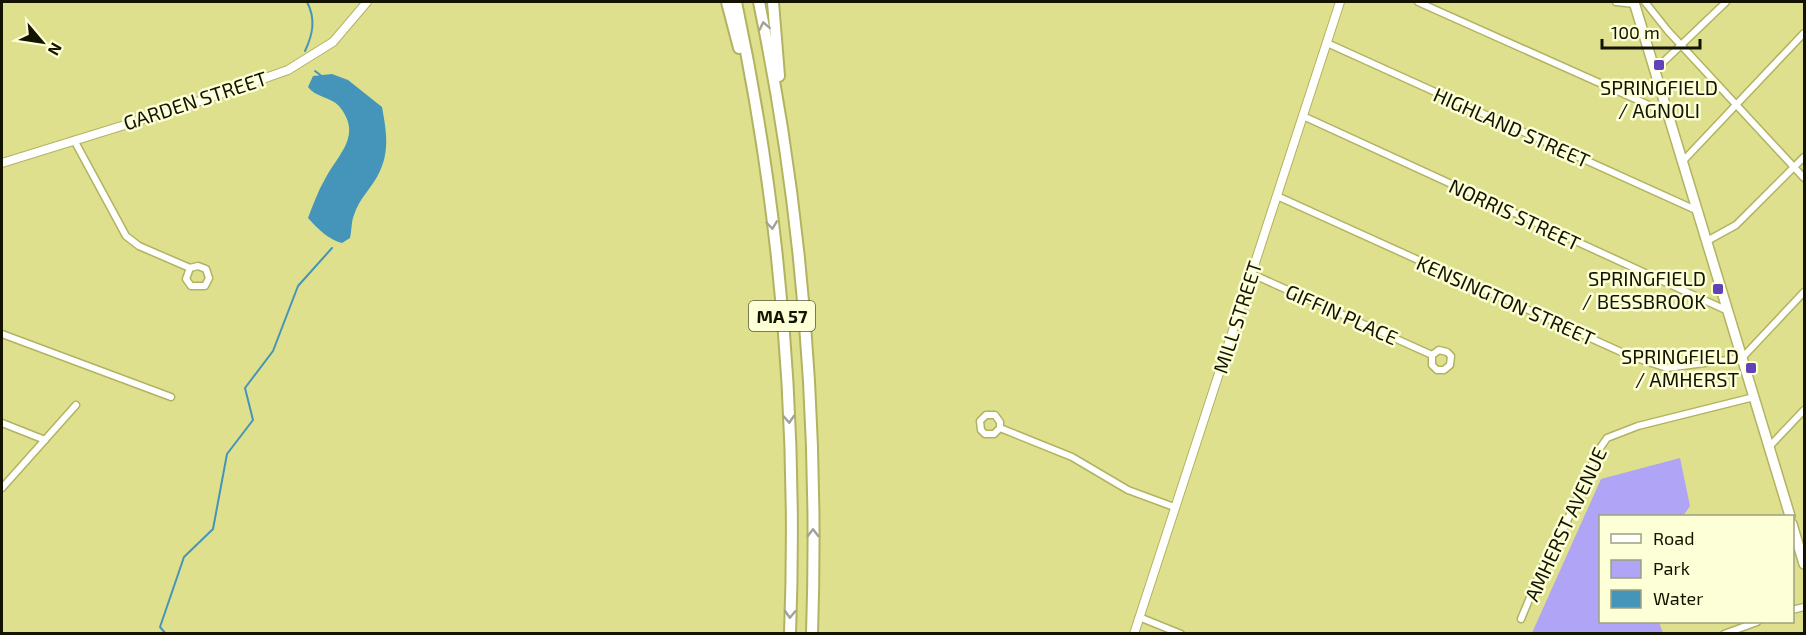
<svg xmlns="http://www.w3.org/2000/svg" width="1806" height="635" font-family="'Exo 2',sans-serif">
<rect width="100%" height="100%" fill="#dee08d"/>
<path fill="#afa4f6" d="M1680 458 1690 506 1683 516H1600V622H1659L1663 633H1532L1601 479Z"/>
<path fill="#4495b9" d="M332 74 348 80 382 107C386 129 390 150 380 171 373 187 359 198 354 215 351 222 352 230 350 238L342 243C329 240 317 228 308 218 313 205 318 191 325 179 339 153 363 135 339 106 331 97 315 97 308 87L313 76Z"/>
<g fill="none" stroke-linecap="round" stroke-linejoin="round">
<g stroke="#4495b9" stroke-width="2">
<path d="M305 51C313 34 316 19 307 2"/>
<path d="M315 71 323 77"/>
<path d="M166 634 160 627 184 557 213 529 227 454 253 420 245 388 273 351 298 286 332 248"/>
</g>
<g stroke="#b2b361" stroke-width="9">
<g id="minor">
<path d="M1418 2 1669 114"/>
<path d="M1616 2 1635 4"/>
<path d="M1645 2 1668 31 1804 178"/>
<path d="M1327 43 1698 211"/>
<path d="M1655 70 1726 2"/>
<path d="M1303 116 1728 311"/>
<path d="M74 140 126 236 139 246 190 268 198 266 206 269 209 278 205 286H191L186 279 190 268"/>
<path d="M1683 161 1804 33"/>
<path d="M1277 196 1630 356 1667 368 1742 358 1804 292"/>
<path d="M1707 241 1736 225 1804 157"/>
<path d="M1252 274 1432 355V365L1437 370H1444L1450 365 1451 356 1447 352 1439 350 1432 355"/>
<path d="M2 334 171 397"/>
<path d="M2 423 45 440"/>
<path d="M1000 428 994 434H985L981 430 980 421 986 415H995L1000 422V428L1072 457 1128 490 1174 507"/>
<path d="M1769 447 1804 410"/>
<path d="M2 488 76 405"/>
<path d="M1792 610 1804 607"/>
<path d="M1139 617 1181 634"/>
<path d="M1521 619 1548 554 1561 535 1598 451 1607 438 1638 426 1754 397"/>
<path d="M1724 634 1757 622"/>
</g>
</g>
<g stroke="#b2b361" stroke-width="10">
<g id="tertiary">
<path d="M2 163 183 107 288 70 333 42 367 2"/>
<path d="M1134 634 1340 2"/>
</g>
</g>
<g stroke="#b2b361" stroke-width="12">
<g id="primary">
<path d="M1634 2 1790 516"/>
<path d="M1792 524 1804 564"/>
</g>
</g>
<g stroke="#b2b361" stroke-width="14">
<g id="motorway">
<path d="M727 2 739 48"/>
<path d="M736 2C780 208 798 423 790 634"/>
<path d="M759 2C802 208 819 422 812 634"/>
<path d="M773 2 779 76"/>
</g>
</g>
<use href="#minor" stroke="#fff" stroke-width="6"/>
<use href="#tertiary" stroke="#fff" stroke-width="8"/>
<use href="#primary" stroke="#fff" stroke-width="9"/>
<use href="#motorway" stroke="#fff" stroke-width="10"/>
</g>
<defs><path id="oneway-chevron" d="M-2-3.5L2.5 0L-2 3.5" fill="none" stroke-width="1.6" stroke-linecap="round" stroke-linejoin="round" transform="scale(1.5)"/></defs>
<g stroke="#a1a199">
<use href="#oneway-chevron" transform="translate(764 26) rotate(-101)"/>
<use href="#oneway-chevron" transform="translate(772 225) rotate(83)"/>
<use href="#oneway-chevron" transform="translate(789 419) rotate(87)"/>
<use href="#oneway-chevron" transform="translate(813 533) rotate(-90)"/>
<use href="#oneway-chevron" transform="translate(790 614) rotate(92)"/>
</g>
<g fill="#6142bb" stroke="#fdffd6" stroke-width="2">
<rect x="1653" y="59" width="12" height="12" rx="3"/>
<rect x="1712" y="283" width="12" height="12" rx="3"/>
<rect x="1745" y="362" width="12" height="12" rx="3"/>
</g>
<g text-anchor="middle" dominant-baseline="central" stroke-width="5" stroke-linejoin="round" paint-order="stroke">
<rect fill="#fdffd6" stroke="#595a40" stroke-width="1.5" x="749" y="301" width="66" height="30" rx="4.5"/>
<g font-size="18" font-weight="bold" fill="#131300">
<text x="782" y="316">MA 57</text>
</g>
<g font-size="20" fill="#131300" stroke="#fdffd6" text-anchor="end">
<text x="1659" y="87" text-anchor="middle">SPRINGFIELD<tspan x="1659" dy="23">/ AGNOLI</tspan></text>
<text x="1706" y="278">SPRINGFIELD<tspan x="1706" dy="23">/ BESSBROOK</tspan></text>
<text x="1739" y="356">SPRINGFIELD<tspan x="1739" dy="23">/ AMHERST</tspan></text>
</g>
<g font-size="20" fill="#131300" stroke="#fdffd6">
<text transform="translate(195 100) rotate(-18)">GARDEN STREET</text>
<text transform="translate(1512 127) rotate(24)">HIGHLAND STREET</text>
<text transform="translate(1515 214) rotate(25)">NORRIS STREET</text>
<text transform="translate(1506 300) rotate(24)">KENSINGTON STREET</text>
<text transform="translate(1342 314) rotate(24)">GIFFIN PLACE</text>
<text transform="translate(1237 317) rotate(-72)">MILL STREET</text>
<text transform="translate(1565 524) rotate(-65)">AMHERST AVENUE</text>
</g>
</g>
<rect width="1806" height="635" fill="none" stroke="#131300" stroke-width="6"/>
<rect x="1599" y="515" width="195" height="108" fill="#fdffd6" stroke="#9fa180" stroke-width="1.5"/>
<rect x="1611" y="534" width="30" height="9" fill="#ffffff" stroke="#9fa180" stroke-width="1.5"/>
<text x="1653" y="545" font-size="18" fill="#131300">Road</text>
<rect x="1611" y="560" width="30" height="18" fill="#afa4f6" stroke="#9fa180" stroke-width="1.5"/>
<text x="1653" y="575" font-size="18" fill="#131300">Park</text>
<rect x="1611" y="590" width="30" height="18" fill="#4495b9" stroke="#9fa180" stroke-width="1.5"/>
<text x="1653" y="605" font-size="18" fill="#131300">Water</text>
<g transform="translate(42 42) rotate(119)" stroke="#fdffd6" stroke-width="4.5" paint-order="stroke">
<path d="M0-4.5L10 22L0 15L-10 22Z" fill="#131300"/>
<text y="-9" font-size="16" font-weight="bold" text-anchor="middle" fill="#131300">N</text>
</g>
<path d="M1602 39v9h98v-9" fill="none" stroke="#131300" stroke-width="3"/>
<text x="1611" y="39" font-size="18" fill="#131300" stroke="#fdffd6" stroke-width="4.5" paint-order="stroke">100 m</text>
</svg>
